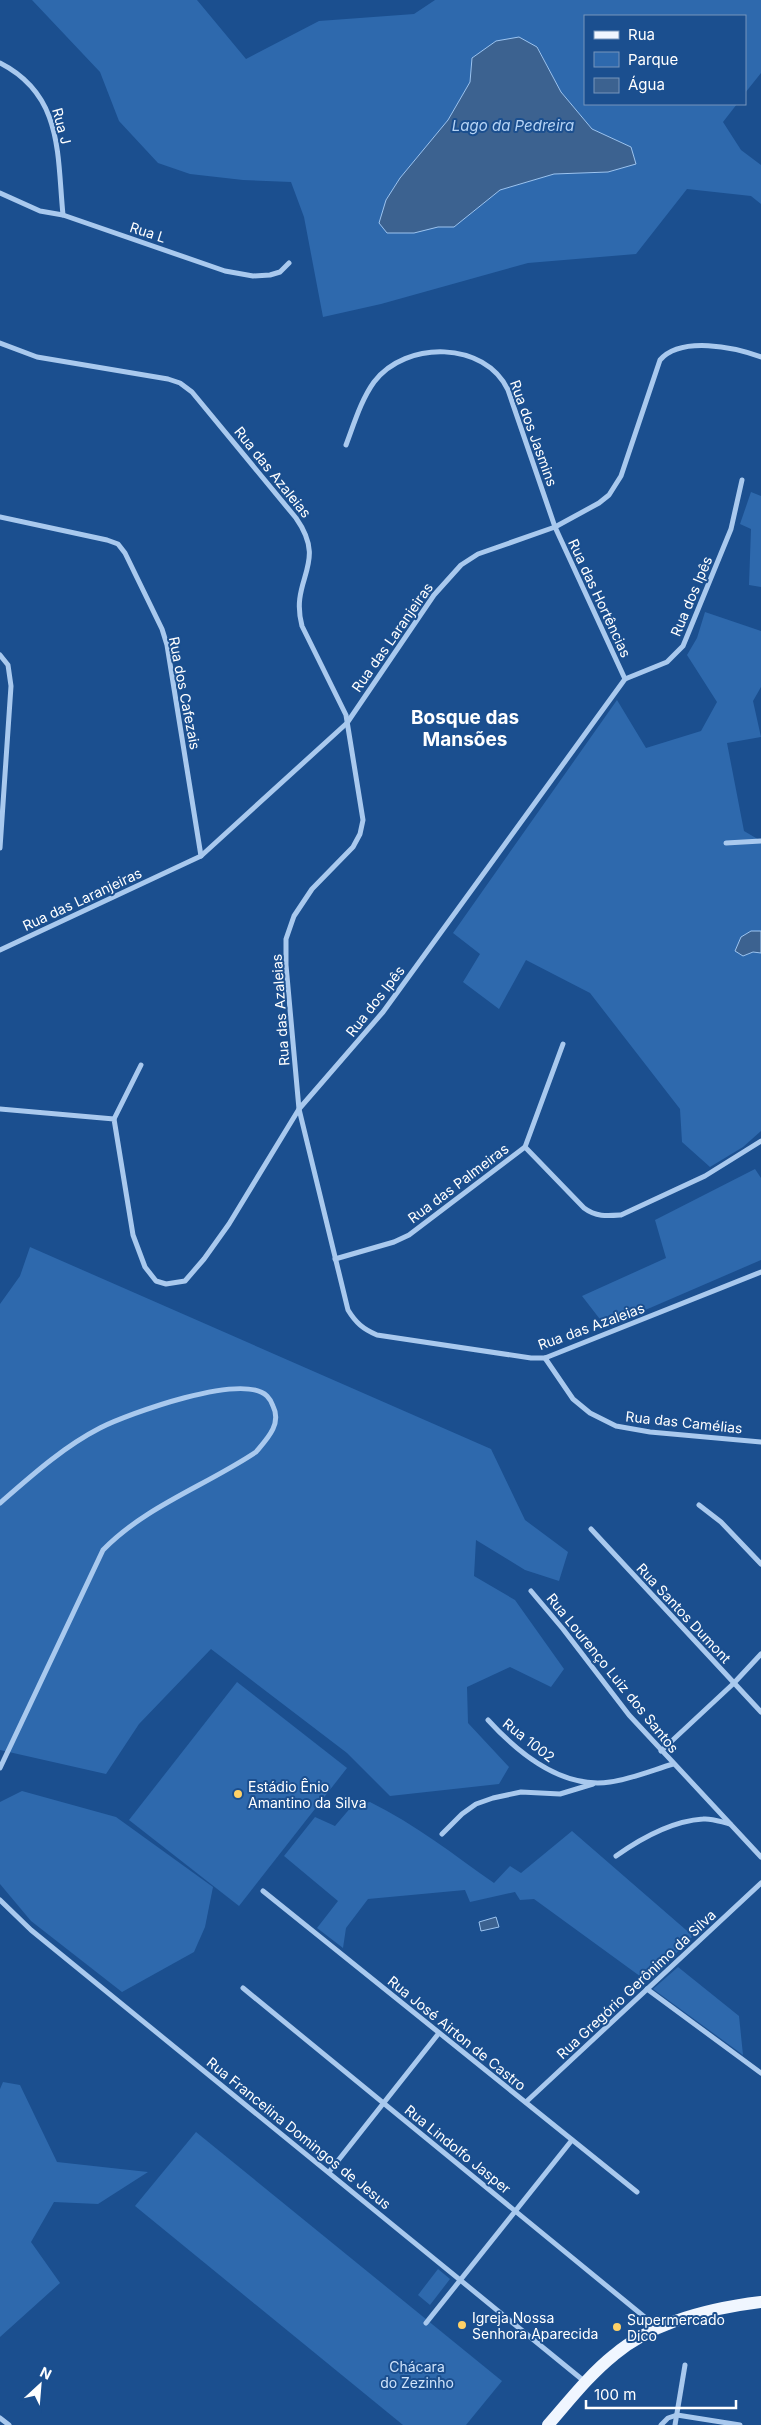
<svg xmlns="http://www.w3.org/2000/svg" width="761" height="2425" font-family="Inter,sans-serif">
<rect width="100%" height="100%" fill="#1b4f8f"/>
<g fill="#2e69ad" fill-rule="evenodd">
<path d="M32 0H197L246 59 319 21 414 14 435 0H761V73L745 93V16H585V104H737L723 122 741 150 761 165V204L751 196 687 189 636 254 528 263 381 304 323 317 304 217 291 182 243 180 190 174 158 163 119 121 100 72ZM537 46 561 92 592 129 631 147 636 164 608 172 554 174 500 190 454 227H438L386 200 400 178 448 120 470 82 472 58Z"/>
<path d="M751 492 761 496V587L749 585 751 529 740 524Z"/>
<path d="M705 612 761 631V687L753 701 761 737 727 743 744 831 761 841V931H751L743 956 753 952 761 953V1131L743 1147 710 1167 682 1142 680 1109 590 993 526 960 499 1009 463 982 480 954 453 933 617 700 646 748 701 731 717 702 687 655 697 638Z"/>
<path d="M755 1169 761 1178V1260L606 1327 582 1296 666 1258 655 1220Z"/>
<path d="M30 1247 491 1449 525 1520 568 1552 559 1581 525 1570 476 1540 474 1576 515 1600 564 1669 551 1687 510 1667 467 1687 468 1723 509 1767 499 1784 390 1796 347 1753 211 1649 139 1724 106 1774 0 1750V1304L20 1276Z"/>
<path d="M237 1682 347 1768 239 1906 129 1820Z"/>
<path d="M22 1791 116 1817 213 1887 205 1927 194 1952 122 1992 31 1921 0 1884V1802Z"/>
<path d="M370 1802C415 1824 454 1855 494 1883L510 1866 521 1873 572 1831 693 1936 648 1982 534 1899 520 1900 515 1892 470 1902 465 1890 368 1899 346 1928 343 1948 317 1928 338 1901 284 1856 315 1817 335 1826 352 1806Z"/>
<path d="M678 1967 739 2016 743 2055 653 1989Z"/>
<path d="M3 2082 20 2085 57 2162 148 2172 98 2204 54 2202 31 2242 60 2283 0 2337V2089Z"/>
<path d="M196 2132 502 2381 466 2425H403L135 2206Z"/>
<path d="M438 2269 450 2279 430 2305 418 2295Z"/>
</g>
<g fill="#3c6290" stroke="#9cc4f0">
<path d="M519 37 537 47 561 92 592 129 631 147 636 164 608 172 554 174 500 190 454 227H438L414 233H387L379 223 386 200 400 178 448 120 470 82 472 58 496 41Z"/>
<path d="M751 931H761V953L753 952 743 956 735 951 741 937Z"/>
<path d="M496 1917 499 1927 481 1931 479 1922Z"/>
</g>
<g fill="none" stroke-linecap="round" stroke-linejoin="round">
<g stroke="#a9c9ee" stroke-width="5">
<path d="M0 63C63 95 57 154 63 215"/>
<path d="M0 193 40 211 63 215 225 271 253 276 270 275 280 272 289 263"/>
<path d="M0 343 37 357 168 379 180 383 192 392 296 518C329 565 289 578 302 626L346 715 363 820 360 834 353 847 312 889 294 916 286 939V965L299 1109 348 1310C356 1323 363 1329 377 1335L531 1358H545L761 1272"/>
<path d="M346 445C354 424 361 400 374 382 406 340 485 341 508 390L555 527 625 679"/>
<path d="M0 517 107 540 118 544 125 553 162 629 167 645 201 856"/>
<path d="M0 655 8 665 11 686 0 848"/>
<path d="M726 843 761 841"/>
<path d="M0 950 201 856 347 723 434 595 461 565 478 554 555 527 599 503 609 495 621 476 660 360C681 336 734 347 761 357"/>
<path d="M0 1109 114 1119 133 1235 145 1267 156 1281 166 1284 185 1281 204 1259 229 1224 299 1109 383 1012 625 679 667 662 683 646 731 529 742 480"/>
<path d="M114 1119 141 1065"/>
<path d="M525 1147 563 1044"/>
<path d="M335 1259 394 1242 409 1235 525 1147 584 1208C596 1217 607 1216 621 1215L705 1176 761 1141"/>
<path d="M545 1358 573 1399 590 1413 616 1426 650 1432 761 1442"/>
<path d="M0 1503C31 1476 63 1447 100 1428 128 1414 242 1372 267 1396 269 1398 272 1403 273 1406 282 1424 267 1439 256 1452 205 1486 146 1506 103 1550L0 1768"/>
<path d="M699 1505 721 1522 761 1564"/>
<path d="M591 1529 761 1712"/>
<path d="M531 1591 563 1629 629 1715 761 1857"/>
<path d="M488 1720C519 1754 562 1789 610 1782 631 1779 653 1770 673 1764"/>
<path d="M661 1751 734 1683 761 1654"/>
<path d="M442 1834 462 1814 476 1804 493 1798 521 1792 560 1794 593 1784"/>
<path d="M616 1856C640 1839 672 1821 703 1819 712 1818 721 1822 730 1824"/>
<path d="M263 1891 637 2192"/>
<path d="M0 1900 31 1930 584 2381"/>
<path d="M243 1988 658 2328"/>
<path d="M647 1989 761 2073"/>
<path d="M526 2102 761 1883"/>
<path d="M329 2172 439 2033"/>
<path d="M426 2323 572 2140"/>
<path d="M0 2418 9 2425"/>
<path d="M661 2425 668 2418 677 2415 740 2425"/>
<path d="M675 2425 685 2365"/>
</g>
<path stroke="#f0f6ff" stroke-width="12" d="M548 2425C569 2401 589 2375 614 2355 653 2322 711 2308 761 2302"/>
</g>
<g fill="#ffd166" stroke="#1b4f8f" stroke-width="2">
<circle cx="238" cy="1794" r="5"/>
<circle cx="462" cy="2325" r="5"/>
<circle cx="617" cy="2327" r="5"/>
</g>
<g text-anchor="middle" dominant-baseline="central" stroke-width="4" stroke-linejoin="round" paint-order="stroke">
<g font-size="14" fill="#fff" stroke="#1b4f8f">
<text transform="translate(62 126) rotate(75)">Rua J</text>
<text transform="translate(148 232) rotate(18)">Rua L</text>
<text transform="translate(534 433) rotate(70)">Rua dos Jasmins</text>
<text transform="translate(273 472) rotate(51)">Rua das Azaleias</text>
<text transform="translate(691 596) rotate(-67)">Rua dos Ipês</text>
<text transform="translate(600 598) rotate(65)">Rua das Hortências</text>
<text transform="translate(392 637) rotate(-55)">Rua das Laranjeiras</text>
<text transform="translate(185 693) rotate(79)">Rua dos Cafezais</text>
<text transform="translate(82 899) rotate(-25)">Rua das Laranjeiras</text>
<text transform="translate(375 1001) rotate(-52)">Rua dos Ipês</text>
<text transform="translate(280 1010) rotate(-94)">Rua das Azaleias</text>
<text transform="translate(458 1183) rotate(-37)">Rua das Palmeiras</text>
<text transform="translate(591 1326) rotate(-20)">Rua das Azaleias</text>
<text transform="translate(684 1422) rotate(6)">Rua das Camélias</text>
<text transform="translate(684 1613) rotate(47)">Rua Santos Dumont</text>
<text transform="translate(613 1673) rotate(51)">Rua Lourenço Luiz dos Santos</text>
<text transform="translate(529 1740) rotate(38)">Rua 1002</text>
<text transform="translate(636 1984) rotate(-43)">Rua Gregório Gerônimo da Silva</text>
<text transform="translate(457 2033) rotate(39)">Rua José Airton de Castro</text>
<text transform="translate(299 2133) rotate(39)">Rua Francelina Domingos de Jesus</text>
<text transform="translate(458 2149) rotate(39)">Rua Lindolfo Jasper</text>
</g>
<g font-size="14" fill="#fff" stroke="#1b4f8f" text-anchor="start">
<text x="248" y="1786">Estádio Ênio<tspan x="248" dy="16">Amantino da Silva</tspan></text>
<text x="472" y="2317">Igreja Nossa<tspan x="472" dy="16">Senhora Aparecida</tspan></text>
<text x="627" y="2319">Supermercado<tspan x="627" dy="16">Dico</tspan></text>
</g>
<g font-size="14" fill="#cfe3fa" stroke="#1b4f8f">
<text x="417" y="2366">Chácara<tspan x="417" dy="16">do Zezinho</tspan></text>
</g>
<g font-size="15" font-style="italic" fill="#b5d3f5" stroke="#1b4f8f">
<text x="513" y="125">Lago da Pedreira</text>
</g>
<g font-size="19" font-weight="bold" fill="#fff" stroke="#1b4f8f">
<text x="465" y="717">Bosque das<tspan x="465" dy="22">Mansões</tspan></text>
</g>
</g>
<rect x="584" y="15" width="162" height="90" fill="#1b4f8f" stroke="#7695bc"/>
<rect x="594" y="31" width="25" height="8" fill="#f0f6ff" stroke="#7695bc"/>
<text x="628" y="40" font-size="15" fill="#ffffff">Rua</text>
<rect x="594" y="52" width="25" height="15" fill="#2e69ad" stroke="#7695bc"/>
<text x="628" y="65" font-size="15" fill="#ffffff">Parque</text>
<rect x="594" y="78" width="25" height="15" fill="#3c6290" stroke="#7695bc"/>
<text x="628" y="90" font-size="15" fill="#ffffff">Água</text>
<g transform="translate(40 2385) rotate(26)" stroke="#1b4f8f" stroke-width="4" paint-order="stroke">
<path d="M0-4L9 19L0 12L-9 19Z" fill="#ffffff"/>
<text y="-8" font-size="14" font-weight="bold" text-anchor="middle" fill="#ffffff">N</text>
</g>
<path d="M586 2400v8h150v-8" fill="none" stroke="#ffffff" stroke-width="2.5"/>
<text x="594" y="2400" font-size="15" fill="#ffffff" stroke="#1b4f8f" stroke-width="4" paint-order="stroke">100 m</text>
</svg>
